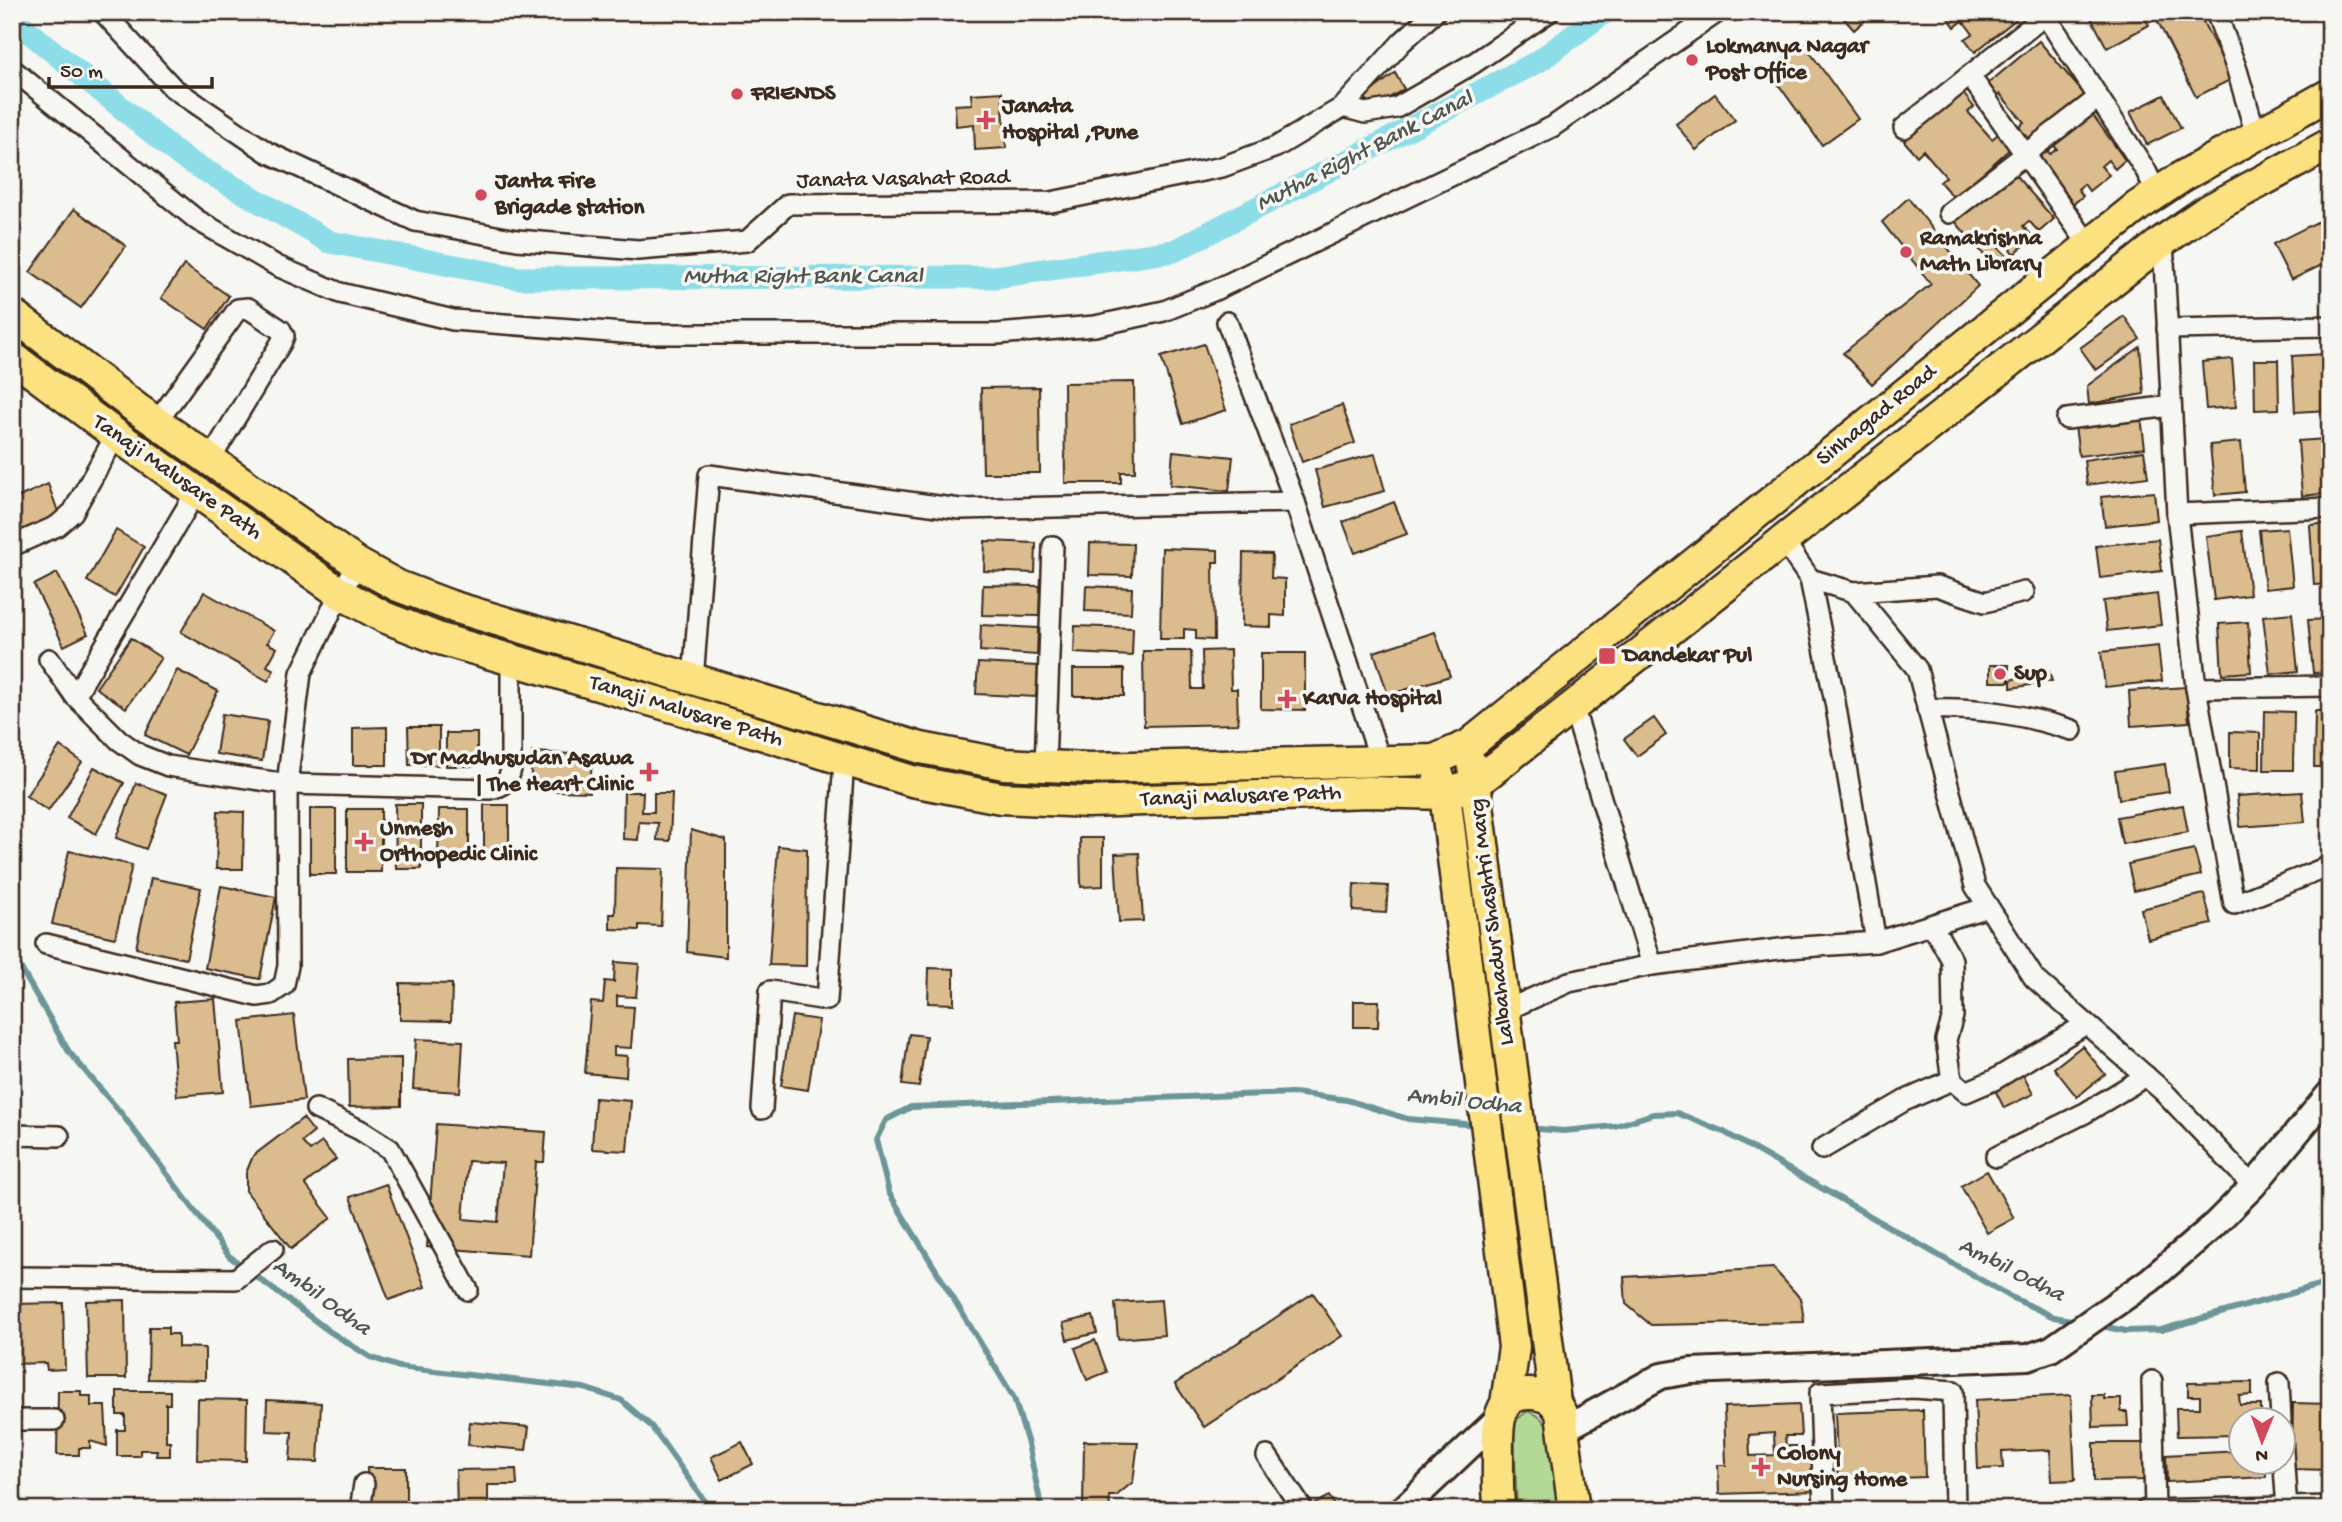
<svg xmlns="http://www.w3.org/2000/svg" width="2342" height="1522" font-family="'Gochi Hand',sans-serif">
<rect width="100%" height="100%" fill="#f6f6f2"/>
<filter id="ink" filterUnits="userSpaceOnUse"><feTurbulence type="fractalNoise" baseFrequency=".0143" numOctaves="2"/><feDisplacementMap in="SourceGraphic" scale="14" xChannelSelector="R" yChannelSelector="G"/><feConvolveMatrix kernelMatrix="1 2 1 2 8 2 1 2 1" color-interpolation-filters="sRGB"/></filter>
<g filter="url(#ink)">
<path fill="#b2d995" stroke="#76825a" stroke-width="2" d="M1528 1411 1540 1417 1547 1426 1560 1503 1558 1510H1517L1514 1428 1516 1420Z"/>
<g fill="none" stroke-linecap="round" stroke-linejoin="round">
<g stroke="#6c9597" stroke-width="6">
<path d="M12 953 69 1052 121 1113 229 1256 329 1331 370 1357 399 1367 584 1388 621 1400 651 1426 711 1510"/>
<path d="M1526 1128 1564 1131 1615 1126 1653 1114 1677 1113 1724 1132 2011 1297 2054 1317 2077 1321"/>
<path d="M2098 1325 2126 1331 2161 1330 2330 1282"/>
<path d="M1042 1510 1028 1444 1014 1398 889 1193 876 1140 886 1120 911 1107 1294 1093 1347 1100 1408 1119 1477 1125"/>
</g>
<path stroke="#8ddde8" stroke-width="23" d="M12 18 183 158 330 242 518 278 995 277 1174 251 1539 61 1605 12"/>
</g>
<g fill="#dbbc8e" stroke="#3b2a1e" stroke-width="2" fill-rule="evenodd">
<path d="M1838 12H1874L1854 30Z"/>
<path d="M1944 12H2025L1975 52 1965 39 1973 34 1963 21 1955 27Z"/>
<path d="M2088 12H2142L2149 25 2107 48Z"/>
<path d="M2153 12H2198L2232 79 2196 97Z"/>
<path d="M2039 41 2085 95 2030 141 2018 128 2024 122 2000 94 1994 99 1984 87Z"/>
<path d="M1804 44 1858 119 1822 145 1768 70Z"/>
<path d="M1395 73 1404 89 1372 108 1364 97Z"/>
<path d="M1002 92 1006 148 975 150 974 124 956 126 955 105 972 104 971 94Z"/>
<path d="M1962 92 1974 107 1968 112 1992 139 1998 134 2011 148 1954 198 1940 182 1946 177 1923 150 1917 156 1904 141Z"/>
<path d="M1715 94 1735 120 1696 150 1676 124Z"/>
<path d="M2164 95 2181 128 2147 145 2130 112Z"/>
<path d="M2090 111 2125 160 2115 169 2108 160 2101 166 2109 175 2089 191 2084 184 2078 189 2083 196 2072 205 2031 156 2043 146 2050 154 2057 149 2051 142Z"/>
<path d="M2010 169 2054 219 2039 232 2029 221 2023 226 2033 237 2014 254 2005 243 1999 248 2009 258 1996 269 1953 219Z"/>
<path d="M1908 198 1978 286 1872 384 1843 353 1931 284 1882 222Z"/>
<path d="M74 209 126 246 81 308 30 272Z"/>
<path d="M2321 220 2330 237V261L2291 280 2273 244Z"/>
<path d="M184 265 229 296 207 329 161 298Z"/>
<path d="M2124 316 2140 339 2096 370 2080 348Z"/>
<path d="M1204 344 1226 410 1183 424 1161 357Z"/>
<path d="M2140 347 2144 394 2089 404 2087 386Z"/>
<path d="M2326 354 2328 410 2295 412 2292 356Z"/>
<path d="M2232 359 2236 407 2206 409 2202 362Z"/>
<path d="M2254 360H2278L2279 409 2255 410Z"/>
<path d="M1134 382 1135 472H1121V483H1065L1064 383Z"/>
<path d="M1039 387 1040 473H983L981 388Z"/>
<path d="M1342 405 1355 443 1302 462 1289 424Z"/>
<path d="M2141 417 2145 448 2079 456 2075 426Z"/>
<path d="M2326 439 2330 493 2302 496 2298 441Z"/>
<path d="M2241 442 2245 492 2215 495 2210 445Z"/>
<path d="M1173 451 1233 457 1229 491 1170 485Z"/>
<path d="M2144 451 2148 477 2087 485 2084 460Z"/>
<path d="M1375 454 1385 491 1325 507 1315 470Z"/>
<path d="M48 484 60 517 12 538V500Z"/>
<path d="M2154 492 2157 520 2105 526 2101 497Z"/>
<path d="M1394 502 1407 534 1355 553 1343 522Z"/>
<path d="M2330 523V584L2314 585 2310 525Z"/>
<path d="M2287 528 2293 586 2265 589 2259 530Z"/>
<path d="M116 530 144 547 115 597 87 581Z"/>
<path d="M2242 531 2250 595 2214 600 2206 536Z"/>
<path d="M2158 539 2162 571 2100 578 2096 546Z"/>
<path d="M985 541 1036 543 1035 573 984 571Z"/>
<path d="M1090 543 1133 544 1132 576 1089 575Z"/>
<path d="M1162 548 1218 550V562H1213L1214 640 1196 639V630L1184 629V639H1160Z"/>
<path d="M1243 553 1272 554 1271 578 1285 579V616L1271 615V627L1242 626Z"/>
<path d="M57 573 88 634 64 646 34 585Z"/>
<path d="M983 585 1040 586 1039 616 982 615Z"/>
<path d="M1086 586 1132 588 1131 613 1085 611Z"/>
<path d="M204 592 274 631 267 643 277 648 267 666 274 670 268 681 181 632Z"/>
<path d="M2157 594 2161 625 2107 631 2103 601Z"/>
<path d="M2292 613 2298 671 2270 674 2263 616Z"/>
<path d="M2330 619V672L2313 673 2308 620Z"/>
<path d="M2248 622 2251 672 2222 674 2219 624Z"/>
<path d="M981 625 1038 628 1037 655 980 651Z"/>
<path d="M1075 626 1133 628 1132 656 1074 653Z"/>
<path d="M1435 632 1450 676 1388 695 1374 652Z"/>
<path d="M131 638 161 658 126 708 96 688Z"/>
<path d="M2158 646 2162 681 2105 687 2101 652Z"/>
<path d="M1230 650 1231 689H1237L1238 724 1144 726 1143 651H1191L1192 689H1203L1202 651Z"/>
<path d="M1261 653H1305V710L1261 709Z"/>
<path d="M978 663 1038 666 1036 697 976 694Z"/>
<rect x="1990" y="665" width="19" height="17"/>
<rect x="1073" y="669" width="51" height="27"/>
<path d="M177 670 218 691 186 755 145 735Z"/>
<path d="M2049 672 2052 681 2034 684 2030 674Z"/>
<path d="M2026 675 2030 685 2011 688V680Z"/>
<path d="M2186 687 2189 722 2131 726 2129 691Z"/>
<path d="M2265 711 2294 712 2293 770H2264Z"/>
<path d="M2315 711H2330V767H2314Z"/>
<path d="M222 714 268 721 262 761 216 754Z"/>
<path d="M1654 718 1666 735 1637 756 1624 739Z"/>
<path d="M387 727V765H353V728Z"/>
<path d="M408 727H439V765H409Z"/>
<path d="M2230 732 2260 733V769L2230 768Z"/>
<rect x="446" y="733" width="31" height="33"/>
<path d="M60 746 82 762 48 811 26 796Z"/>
<path d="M532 752 592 755 590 792 530 790Z"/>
<path d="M2165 764 2169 792 2119 799 2115 771Z"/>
<path d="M94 767 124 783 96 834 67 818Z"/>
<path d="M136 783 167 794 146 849 116 838Z"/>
<path d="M624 792H643L642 812H654V793H672L670 841 657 840 658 823 639 822 638 840 623 839Z"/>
<path d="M2302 792 2305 822 2240 827 2237 796Z"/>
<path d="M395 804H421V869H396Z"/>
<path d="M484 805H509V859L484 858Z"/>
<path d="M2183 805 2188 832 2122 844 2117 817Z"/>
<rect x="310" y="809" width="26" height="65"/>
<rect x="347" y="809" width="34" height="63"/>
<path d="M439 809H469V860H438Z"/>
<path d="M218 811 244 812 243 869H216Z"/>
<path d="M691 830 726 840V957L687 952Z"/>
<path d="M1080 838H1103V886L1081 887Z"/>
<path d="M778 846 807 849 806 966 769 965Z"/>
<path d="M2194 849 2201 875 2134 891 2128 864Z"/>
<path d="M69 851 132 865 115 938 52 924Z"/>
<path d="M1139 853 1143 921 1119 922 1115 854Z"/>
<path d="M616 868 663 869 661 926 639 925V930L610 929V914H615Z"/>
<path d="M151 878 201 888 186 959 136 948Z"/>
<path d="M1354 884 1388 886 1386 913 1353 911Z"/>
<path d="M221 886 276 897 260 979 205 968Z"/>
<path d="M2204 894 2212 924 2148 939 2141 909Z"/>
<path d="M615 962 639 964 636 997 617 996V1006L634 1007 631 1048 614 1047V1055L627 1056 626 1077 585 1073 591 1002 603 1003 605 981 614 982Z"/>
<path d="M929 968 954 969V1004L928 1003Z"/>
<path d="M400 983 452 984 451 1021 400 1020Z"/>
<path d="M215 999 223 1092 177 1096 172 1040H177L174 1002Z"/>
<path d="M1354 1001H1379L1378 1027H1354Z"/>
<path d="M294 1015 304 1100 251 1106 241 1021Z"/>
<path d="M792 1016 819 1020 808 1090 781 1086Z"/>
<path d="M909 1034 926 1036 919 1087 902 1085Z"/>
<path d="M416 1039 463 1041 460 1092 413 1089Z"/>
<path d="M2082 1046 2105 1074 2077 1097 2054 1068Z"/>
<path d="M401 1058V1106L349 1107 348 1059Z"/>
<path d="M2022 1073 2033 1094 2004 1108 1994 1088Z"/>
<path d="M595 1098 631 1101 627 1151 592 1149Z"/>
<path d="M303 1118 314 1132 302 1142 310 1151 322 1142 336 1159 305 1184 331 1218 291 1249 246 1191V1173L253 1156Z"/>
<path d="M436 1124 546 1132 544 1162H536L529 1255 427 1247ZM468 1161 503 1163 498 1222 463 1219Z"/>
<path d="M1987 1171 2014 1218 1987 1233 1961 1186Z"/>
<path d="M386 1184 425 1287 389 1300 350 1197Z"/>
<path d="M1773 1268 1801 1299 1804 1322 1651 1325 1626 1304 1624 1277Z"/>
<path d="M1313 1293 1342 1336 1204 1427 1175 1384Z"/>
<path d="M125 1300 126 1378H88L86 1301Z"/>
<path d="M1161 1300 1164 1335 1118 1339 1115 1303Z"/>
<path d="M63 1303 65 1369 47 1370 46 1363 12 1364V1304Z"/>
<path d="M1093 1316 1097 1333 1067 1340 1063 1323Z"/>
<path d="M149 1327H168V1334H178V1347L205 1348V1380L148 1379Z"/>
<path d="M1095 1340 1107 1372 1087 1380 1075 1348Z"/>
<path d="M2252 1382V1395L2239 1396 2240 1405H2261V1420H2240V1435L2177 1436 2176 1408H2200V1396H2188V1383Z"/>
<path d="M58 1391H81V1396H91V1406H105L107 1446 90 1441V1448H79V1455H57Z"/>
<path d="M117 1391H170V1404H166V1442H170V1456H156L157 1450H140V1456H117V1430H125V1415H117Z"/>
<path d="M2071 1395 2075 1480 2052 1481 2050 1450 2002 1452 2003 1468 1978 1469 1975 1400Z"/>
<path d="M2092 1395H2104V1399H2121V1412H2127L2128 1426 2093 1427Z"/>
<path d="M198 1399 247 1400 246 1461 197 1460Z"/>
<path d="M267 1400 321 1403 318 1462 290 1461 292 1432 266 1431Z"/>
<path d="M2293 1403 2330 1404V1470L2292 1469Z"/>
<path d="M1799 1404 1801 1436H1785L1786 1446H1801V1452H1814L1816 1491 1719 1494 1718 1465H1726L1724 1407ZM1774 1433 1775 1455 1750 1456 1749 1435Z"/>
<path d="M1923 1410 1925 1477 1838 1480 1835 1413Z"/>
<path d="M470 1422 529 1427 526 1450 468 1445Z"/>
<path d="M1084 1441 1138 1442 1133 1482 1116 1496H1109L1110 1510 1083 1509Z"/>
<path d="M742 1442 753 1464 722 1480 711 1457Z"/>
<path d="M2094 1443H2145L2146 1480 2094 1481Z"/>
<path d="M2240 1451V1462H2265L2266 1477 2167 1482 2166 1455Z"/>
<path d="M367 1468H406V1510H368Z"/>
<path d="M516 1469 517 1485H488V1510H457L456 1470Z"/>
<path d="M1329 1496 1337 1510H1310L1308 1508Z"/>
</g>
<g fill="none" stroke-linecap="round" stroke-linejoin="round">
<g stroke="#3b2a1e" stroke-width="24">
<g id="minor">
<path d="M103 12 173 88 267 152 415 221 517 240 638 250 747 241 788 204 1051 202 1222 167 1276 147 1343 107 1402 42 1435 12"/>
<path d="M2216 12 2237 70 2256 135"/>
<path d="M2046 16 2146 171 2157 194"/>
<path d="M12 69 197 220 277 266 340 293 453 320 636 334H997L1095 326 1164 311 1213 291 1552 127 1718 12"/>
<path d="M1970 76 2089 245"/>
<path d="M1343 107 1365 113 1396 108 1474 63 1549 12"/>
<path d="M1904 128 2049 12"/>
<path d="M1949 213 2098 98"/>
<path d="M2163 241 2177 514 2196 688 2234 904 2330 866"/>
<path d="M1227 322 1295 502 1381 763"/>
<path d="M2167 329 2330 326"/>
<path d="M2067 419 2171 406"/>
<path d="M157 422 238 309 248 308 281 330 284 336 281 343 210 460"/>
<path d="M2177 514 2330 508"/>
<path d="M1783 540 1810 579 1835 702 1876 942"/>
<path d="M12 546 57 526 73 512 116 435"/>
<path d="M1810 579 1854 592 1917 669 1975 886 2034 978 2164 1092 2253 1186"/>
<path d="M1854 592 1937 586 1985 602 2024 592"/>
<path d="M49 659 75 696 119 740 140 755 168 766 287 784 489 789C503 787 508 783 511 769V660"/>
<path d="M693 680 709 475 960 509 1295 502"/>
<path d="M2196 688 2330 686"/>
<path d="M75 696 196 492"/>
<path d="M1573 706 1652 965"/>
<path d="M1927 709C1979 707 2021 714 2072 730"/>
<path d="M1045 766 1053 546"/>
<path d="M46 944 257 996 271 994 284 985 288 966 287 784 301 673 340 593 358 564"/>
<path d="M1504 1011 1569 982 1652 965 1788 948 1876 942 1988 907"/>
<path d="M1952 1080 1966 1092 1994 1080 2086 1024"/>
<path d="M316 1109 360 1130 390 1149 468 1290"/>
<path d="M762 1109 770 991 827 1000 844 761"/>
<path d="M12 1135 59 1136"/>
<path d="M1822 1149 1904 1101 1952 1080 1946 1040 1953 1016 1952 960 1932 925"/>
<path d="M1996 1157 2085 1113 2146 1076"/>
<path d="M12 1277 236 1279 273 1249"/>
<path d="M2152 1381 2155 1510"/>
<path d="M2279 1383 2281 1420"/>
<path d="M12 1420H54"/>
<path d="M2282 1437 2287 1510"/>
<path d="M1267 1456 1303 1510"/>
<path d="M360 1510 364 1484"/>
<path d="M1824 1510 1820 1393 1914 1388 1953 1391 1955 1510"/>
<path d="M2146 1510 2330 1506"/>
</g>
</g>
<g stroke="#3b2a1e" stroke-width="30">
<g id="tertiary">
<path d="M1563 1430 1661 1376 1691 1371 2028 1357 2051 1349 2150 1280 2212 1227 2253 1186 2330 1093"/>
<path d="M1402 1510 1498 1419"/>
</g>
</g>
<g stroke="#3b2a1e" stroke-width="35">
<g id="primary">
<path d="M12 314 136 408 358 564 398 586 451 606 921 748 1004 764 1089 768 1434 760 1469 745 2138 206 2183 176 2330 94"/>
<path d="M12 357 116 435 340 593 384 617 440 639 684 710 912 781 1001 798 1088 802 1369 792 1445 794 1476 783 2163 241 2205 212 2330 144"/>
<path d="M1473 766 1555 1402"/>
<path d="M1439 777 1445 794 1514 1347 1506 1404"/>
<path d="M1500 1510C1497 1494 1498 1477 1498 1461 1498 1435 1493 1392 1531 1394 1547 1395 1554 1400 1561 1413L1574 1510"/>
</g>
</g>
<use href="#minor" stroke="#f6f6f2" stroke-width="19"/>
<use href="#tertiary" stroke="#f6f6f2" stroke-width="24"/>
<use href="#primary" stroke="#fbe180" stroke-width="30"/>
</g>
</g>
<g fill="#d1495b" stroke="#f6f6f2" stroke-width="2.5">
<circle cx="1692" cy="60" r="7"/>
<circle cx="737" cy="94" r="7"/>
<path d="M982.5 109.5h7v7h7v7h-7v7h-7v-7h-7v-7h7z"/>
<circle cx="481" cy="195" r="7"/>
<circle cx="1906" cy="252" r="7"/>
<rect x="1598" y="647" width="18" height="18" rx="3.5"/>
<circle cx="2000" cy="674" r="7"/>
<path d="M1283.5 688.5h7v7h7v7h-7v7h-7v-7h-7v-7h7z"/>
<path d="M645.5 761.5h7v7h7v7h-7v7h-7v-7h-7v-7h7z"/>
<path d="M360.5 831.5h7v7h7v7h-7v7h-7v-7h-7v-7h7z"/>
<path d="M1757.5 1456.5h7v7h7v7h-7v7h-7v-7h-7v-7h7z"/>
</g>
<g text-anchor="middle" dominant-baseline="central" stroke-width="7" stroke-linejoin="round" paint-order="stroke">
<g font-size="23" font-weight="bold" fill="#3b2a1e" stroke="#f6f6f2" text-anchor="start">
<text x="1706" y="47">Lokmanya Nagar<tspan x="1706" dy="26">Post Office</tspan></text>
<text x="751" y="94">FRIENDS</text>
<text x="1002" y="107">Janata<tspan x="1002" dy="26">Hospital ,Pune</tspan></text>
<text x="495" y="182">Janta Fire<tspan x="495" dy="26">Brigade station</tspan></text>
<text x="1920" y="239">Ramakrishna<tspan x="1920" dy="26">Math Library</tspan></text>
<text x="1623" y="656">Dandekar Pul</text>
<text x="2014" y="674">Sup</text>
<text x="1303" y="699">Karva Hospital</text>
<text x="633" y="759" text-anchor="end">Dr Madhusudan Asawa<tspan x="633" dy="26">| The Heart Clinic</tspan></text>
<text x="380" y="829">Unmesh<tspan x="380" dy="26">Orthopedic Clinic</tspan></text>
<text x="1777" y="1454">Colony<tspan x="1777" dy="26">Nursing Home</tspan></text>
</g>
<g font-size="23" fill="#3b2a1e" stroke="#f6f6f2">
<text transform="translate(903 180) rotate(-1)">Janata Vasahat Road</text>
<text transform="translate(1877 416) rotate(-39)">Sinhagad Road</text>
<text transform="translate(177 478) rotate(35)">Tanaji Malusare Path</text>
<text transform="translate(686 712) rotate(17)">Tanaji Malusare Path</text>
<text transform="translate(1241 797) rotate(-2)">Tanaji Malusare Path</text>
<text transform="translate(1493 922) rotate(-97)">Lalbahadur Shashtri Marg</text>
</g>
<g font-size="24" font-style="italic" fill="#505750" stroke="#f6f6f2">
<text transform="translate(1365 152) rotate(-27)">Mutha Right Bank Canal</text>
<text x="803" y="277">Mutha Right Bank Canal</text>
<text transform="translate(1464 1102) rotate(6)">Ambil Odha</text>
<text transform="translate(2011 1271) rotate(27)">Ambil Odha</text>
<text transform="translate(321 1298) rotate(36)">Ambil Odha</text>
</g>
</g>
<rect width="2342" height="1522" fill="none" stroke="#f6f6f2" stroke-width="42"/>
<rect x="21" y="21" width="2300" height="1480" fill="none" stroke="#3b2a1e" stroke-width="2.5" filter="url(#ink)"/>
<g transform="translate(2262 1441) rotate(181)"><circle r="33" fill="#f6f6f2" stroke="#aba49d" stroke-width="2"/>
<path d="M0-5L12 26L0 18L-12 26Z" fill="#d1495b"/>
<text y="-10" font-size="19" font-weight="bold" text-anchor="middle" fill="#3b2a1e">N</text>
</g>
<path d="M49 77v10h163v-10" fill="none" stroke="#3b2a1e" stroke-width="3.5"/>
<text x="60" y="77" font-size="21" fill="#3b2a1e" stroke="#f6f6f2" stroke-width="5" paint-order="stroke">50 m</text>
</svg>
